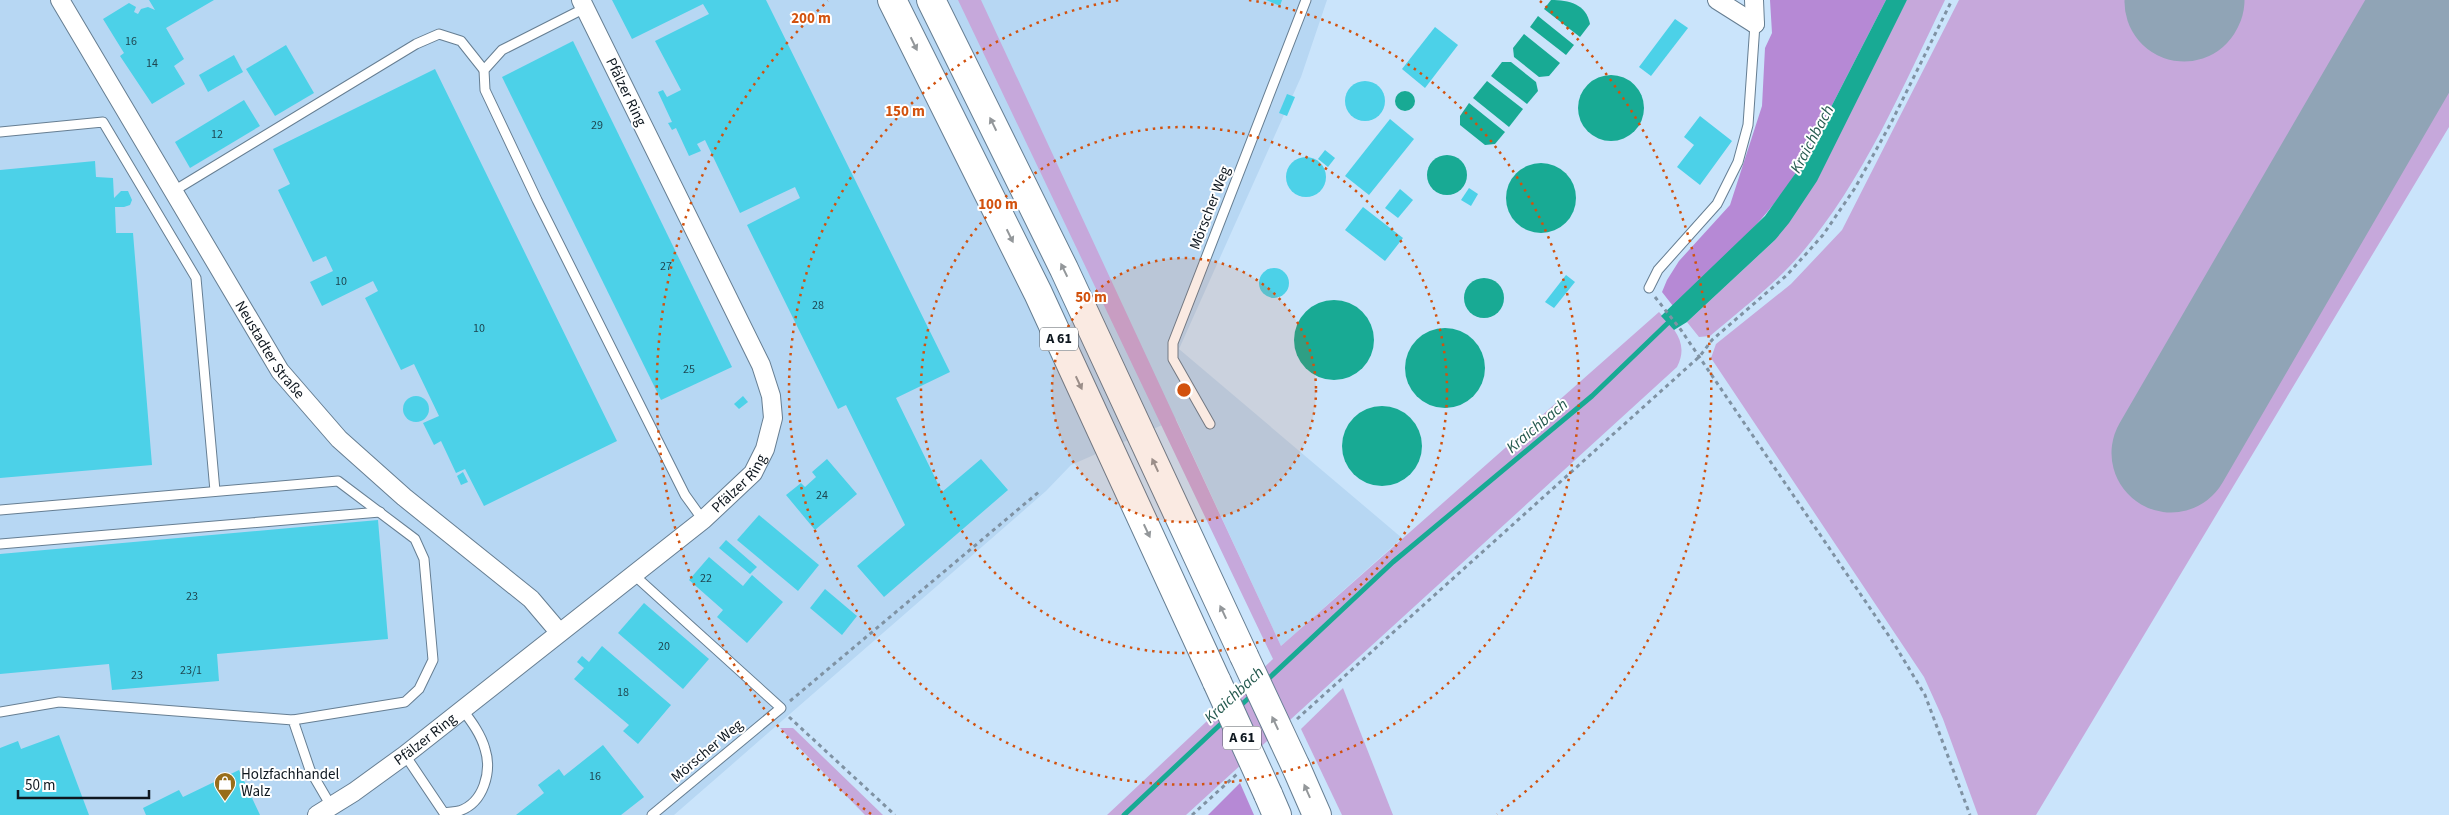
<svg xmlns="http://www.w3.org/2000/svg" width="2449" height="815" font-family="'Source Sans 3',sans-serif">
<rect width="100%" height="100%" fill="#cae4fb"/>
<path fill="#b7d7f3" d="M0 0H1327L1301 77 1179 349 1402 538 1281 646 1176 419 1071 465 1046 491 674 815H0Z"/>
<g fill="#c6a8db">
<path d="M958 0H981L1281 646 1659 312C1675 329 1689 344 1677 367L1186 815H1107L1273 659Z"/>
<path d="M1907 0H1945C1902 88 1864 180 1800 255 1774 285 1740 310 1710 336L1699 337 1687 322 1775 240Z"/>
<path d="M1959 0H2449V127L2036 815H1978L1943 719 1924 677 1711 358 1716 344 1791 284 1842 230Z"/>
<path d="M1343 688 1393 815H1342L1301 729Z"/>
<path d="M780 728H793L883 815H865Z"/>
</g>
<g fill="#b689d5">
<path d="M1770 0H1886L1808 152 1804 144C1800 152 1803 162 1798 169 1767 222 1717 263 1673 306L1662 292 1667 280 1679 261 1730 205 1762 106 1765 48 1772 33Z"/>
<path d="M1240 783 1254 815H1208Z"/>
</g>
<g fill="#18aa94">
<path d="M1551 0C1569 0 1586 4 1590 24L1580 37 1544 9Z"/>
<path d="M1886 0H1907L1817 181 1789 223 1775 240 1687 322 1674 330 1661 316 1765 216 1800 167 1801 151 1805 143 1808 152Z"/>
<path d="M1538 16 1574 45 1566 55 1530 27Z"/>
<path d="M1524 34 1560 63 1549 76 1539 77 1514 57 1513 48Z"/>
<path d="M1502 62H1511L1536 82 1538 91 1527 104 1491 76Z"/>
<circle cx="1611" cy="108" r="33"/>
<path d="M1487 81 1523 109 1509 127 1473 98Z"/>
<circle cx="1405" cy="101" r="10"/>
<path d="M1469 103 1505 132 1495 144 1485 145 1460 125V116Z"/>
<circle cx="1447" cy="175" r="20"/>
<circle cx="1541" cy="198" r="35"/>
<circle cx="1484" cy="298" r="20"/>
<circle cx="1334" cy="340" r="40"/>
<circle cx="1445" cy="368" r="40"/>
<circle cx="1382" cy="446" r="40"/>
</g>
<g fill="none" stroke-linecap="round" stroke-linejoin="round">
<g stroke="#18aa94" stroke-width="5">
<path d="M1266 681 1393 562 1592 396 1672 319"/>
<path d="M1239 707 1253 694"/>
<path d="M1124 815 1225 720"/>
</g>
<g stroke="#90a4b6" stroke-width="119">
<path d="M2184 2 2185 0"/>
<path d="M2171 453 2434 0"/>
</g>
</g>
<g fill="#4cd1e8">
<path d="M149 0H214L166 28 184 59 174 66 185 84 152 104 120 56 124 53 103 19 129 3 136 7 134 12 138 14 141 9 148 7 155 10Z"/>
<path d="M612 0H766L950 372 896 398 942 492 981 459 1008 490 884 597 857 566 905 525 846 405 838 409 747 225 800 198 795 187 740 213 705 140 697 144 701 151 689 156 676 128 672 130 668 123 672 122 658 92 663 90 667 97 681 90 655 41 709 14 703 4 632 39Z"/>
<path d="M1266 0H1282L1280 6Z"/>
<path d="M1675 19 1688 28 1651 76 1639 67Z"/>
<path d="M1435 27 1458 45 1425 88 1402 69Z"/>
<path d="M573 41 732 367 661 400 502 77Z"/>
<path d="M286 45 314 93 275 116 246 69Z"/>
<path d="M234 55 243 72 208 92 199 75Z"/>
<path d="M435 69 617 441 484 506 465 469 456 473 441 441 434 445 423 423 439 416 414 364 401 370 365 298 378 291 373 281 322 306 310 282 333 271 326 256 313 262 278 190 290 184 273 149Z"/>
<circle cx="1365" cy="101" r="20"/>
<path d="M1287 94 1295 97 1287 116 1279 113Z"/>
<path d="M244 100 260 126 190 168 175 142Z"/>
<path d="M1700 116 1732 141 1700 185 1677 167 1694 145 1684 137Z"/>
<path d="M1390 119 1414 139 1369 195 1345 176Z"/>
<path d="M1325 150 1335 158 1328 167 1318 159Z"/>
<circle cx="1306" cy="177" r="20"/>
<path d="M95 161 96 177 113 178 114 198 121 191H128L132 200 130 205 124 207H115L116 233H133L152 465 0 478V170Z"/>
<path d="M1469 188 1478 194 1471 206 1461 200Z"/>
<path d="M1400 189 1413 200 1398 218 1385 208Z"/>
<path d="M1363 207 1403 238 1385 261 1345 230Z"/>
<circle cx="1274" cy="283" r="15"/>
<path d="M1566 275 1575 282 1554 308 1545 302Z"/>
<circle cx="416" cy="409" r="13"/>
<path d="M743 396 748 402 739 409 734 404Z"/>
<path d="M827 459 857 494 815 530 786 495 801 483 805 487 816 477 812 472Z"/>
<path d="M463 472 468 482 461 485 457 476Z"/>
<path d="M759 515 819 565 798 591 737 540Z"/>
<path d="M378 520 388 639 217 654 219 681 112 690 109 664 0 674V554Z"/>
<path d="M726 540 757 567 750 574 719 548Z"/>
<path d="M709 557 743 586 752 575 783 602 747 643 717 617 723 610 689 580Z"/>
<path d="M825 589 857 616 842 635 810 608Z"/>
<path d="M644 603 709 659 683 689 618 633Z"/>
<path d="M602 646 671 705 638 744 623 731 629 725 574 679 584 668 577 662 582 656 589 662Z"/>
<path d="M59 735 89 815H0V748L18 741 21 749Z"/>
<path d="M603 745 644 797 621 815H516L544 793 538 785 559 769 564 776Z"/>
<path d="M239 770 260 815H146L143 808 179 790 183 797Z"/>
</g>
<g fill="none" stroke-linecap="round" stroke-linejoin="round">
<g stroke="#667e92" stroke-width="11">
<g id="service">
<path d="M585 8 502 50 484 70 485 90 537 200 685 495 703 520"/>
<path d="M0 132 103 122 196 278 215 491"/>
<path d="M172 192 416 44 439 34 461 41 484 70"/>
<path d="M1649 288 1658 270 1717 204 1738 162 1748 125 1755 24"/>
<path d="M1210 424 1173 359V343L1306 0"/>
<path d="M0 510 338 481 415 539 424 559 433 660 419 689 405 702 293 720"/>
<path d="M0 544 380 512"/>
<path d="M634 575 781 708 652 815"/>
<path d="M0 712 59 702 293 720 310 770 331 806"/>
<path d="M405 755 444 813C449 812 454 812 459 811 484 803 492 771 485 749 481 734 471 721 462 709"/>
</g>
</g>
<g stroke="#667e92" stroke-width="20">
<g id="minor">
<path id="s1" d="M60 0 280 371 339 439 404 497 531 599 559 632"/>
<path d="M1717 0 1755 24"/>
<path d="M1754 0 1755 24"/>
<path id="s2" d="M317 815 354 792 405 755 703 520 753 473 765 449 773 418 771 396 761 365 581 0"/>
</g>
</g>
<g stroke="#667e92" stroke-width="30">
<g id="motorway">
<path d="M892 0 1038 293 1217 682"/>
<path d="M931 0 1064 269 1244 656"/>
<path d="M1296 767 1317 815"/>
<path d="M1268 794 1277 815"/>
</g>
</g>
<g stroke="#7f92a3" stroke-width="3" stroke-dasharray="4 4" stroke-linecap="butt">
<path d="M1655 297 1681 330 1893 642 1925 695 1970 815"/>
<path d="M790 701 1040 491"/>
<path d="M789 717 895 815"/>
<path d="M1297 719 1700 356 1712 340 1787 275 1823 235 1855 188 1891 123 1952 0"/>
<path d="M1192 815 1237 774"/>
</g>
<use href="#service" stroke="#fff" stroke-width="9"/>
<use href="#minor" stroke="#fff" stroke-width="18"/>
<use href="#motorway" stroke="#fff" stroke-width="28"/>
<g stroke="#667e92" stroke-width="30" stroke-linecap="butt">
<g id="motorway-bridge">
<path d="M1244 656 1296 767"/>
<path d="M1217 682 1268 794"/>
</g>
</g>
<use href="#motorway-bridge" stroke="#fff" stroke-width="28"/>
</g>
<defs><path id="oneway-solid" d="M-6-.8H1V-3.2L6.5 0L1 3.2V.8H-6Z" transform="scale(1.25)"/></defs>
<g fill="#93979a">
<use href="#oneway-solid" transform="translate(914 44) rotate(64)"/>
<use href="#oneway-solid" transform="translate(993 124) rotate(-116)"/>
<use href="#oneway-solid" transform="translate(1010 236) rotate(64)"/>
<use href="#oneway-solid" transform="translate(1064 270) rotate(-116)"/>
<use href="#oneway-solid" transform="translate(1079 383) rotate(65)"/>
<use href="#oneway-solid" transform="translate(1155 465) rotate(-115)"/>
<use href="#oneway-solid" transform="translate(1147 531) rotate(65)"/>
<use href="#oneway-solid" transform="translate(1223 612) rotate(-115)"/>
<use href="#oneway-solid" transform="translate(1275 723) rotate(-115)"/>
<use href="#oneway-solid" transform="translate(1307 791) rotate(-114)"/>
</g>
<circle cx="1184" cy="390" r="132" fill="#d2520e" fill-opacity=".12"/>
<g fill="none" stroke="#d2520e" stroke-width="2.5" stroke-dasharray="2.5 5">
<circle cx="1184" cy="390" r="132"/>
<circle cx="1184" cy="390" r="263"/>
<path d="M1249 0A395 395 0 1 1 1119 0"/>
<path d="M871 814A527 527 0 0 1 828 1M1540 1A527 527 0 0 1 1497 814"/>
</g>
<defs>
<g id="shop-pin" transform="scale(1.125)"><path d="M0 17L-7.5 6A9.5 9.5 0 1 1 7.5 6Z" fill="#986d1a" stroke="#fff"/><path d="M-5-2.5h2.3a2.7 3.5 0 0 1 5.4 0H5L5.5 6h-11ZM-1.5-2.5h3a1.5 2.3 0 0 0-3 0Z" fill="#fff"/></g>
</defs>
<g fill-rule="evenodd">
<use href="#shop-pin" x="225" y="783"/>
</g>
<g text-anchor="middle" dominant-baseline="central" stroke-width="4" stroke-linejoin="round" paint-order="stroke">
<g font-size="12" fill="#1e4651">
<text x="131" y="41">16</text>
<text x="152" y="63">14</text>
<text x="597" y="125">29</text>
<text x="217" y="134">12</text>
<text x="666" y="266">27</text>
<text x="341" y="281">10</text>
<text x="818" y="305">28</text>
<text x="479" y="328">10</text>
<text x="689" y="369">25</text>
<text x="822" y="495">24</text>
<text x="706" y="578">22</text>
<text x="192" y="596">23</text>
<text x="664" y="646">20</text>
<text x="191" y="670">23/1</text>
<text x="137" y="675">23</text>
<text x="623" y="692">18</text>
<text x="595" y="776">16</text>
</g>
<g fill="#fff" stroke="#565d62" stroke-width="1">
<rect x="1040" y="327.5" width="38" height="23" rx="4"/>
<rect x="1223" y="726.5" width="38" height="23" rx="4"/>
</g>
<g font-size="14" font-weight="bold" fill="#0e171f">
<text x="1059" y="339">A 61</text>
<text x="1242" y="738">A 61</text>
</g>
<g font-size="15" fill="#0e171f" stroke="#fff">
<text transform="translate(626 92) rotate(64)">Pfälzer Ring</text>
<text transform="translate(1210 208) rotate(-69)">Mörscher Weg</text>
<text stroke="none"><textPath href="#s1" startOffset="408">Neustadter Straße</textPath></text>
<text stroke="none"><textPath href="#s2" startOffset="538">Pfälzer Ring</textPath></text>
<text stroke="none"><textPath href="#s2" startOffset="132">Pfälzer Ring</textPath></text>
<text transform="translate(707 751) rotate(-40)">Mörscher Weg</text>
</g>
<g font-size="15" fill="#0e171f" stroke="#fff" text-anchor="start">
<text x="241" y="774">Holzfachhandel<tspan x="241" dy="17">Walz</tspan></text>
</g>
<g font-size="16" font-style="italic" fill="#255a4f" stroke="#fff">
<text transform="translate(1812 139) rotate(-62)">Kraichbach</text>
<text transform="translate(1537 426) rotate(-40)">Kraichbach</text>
<text transform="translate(1234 695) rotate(-43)">Kraichbach</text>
</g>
</g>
<circle cx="1184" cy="390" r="8" fill="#d2520e" stroke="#fff" stroke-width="2.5"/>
<g font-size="15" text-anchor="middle" font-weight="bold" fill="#d2520e" stroke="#fff" stroke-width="4" stroke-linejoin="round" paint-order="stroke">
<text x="811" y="23">200 m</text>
<text x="905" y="116">150 m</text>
<text x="998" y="209">100 m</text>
<text x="1091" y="302">50 m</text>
</g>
<path d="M18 790v8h131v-8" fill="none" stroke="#0e171f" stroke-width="2.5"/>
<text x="25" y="790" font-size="15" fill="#0e171f" stroke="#ffffff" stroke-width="4" paint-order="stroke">50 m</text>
</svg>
